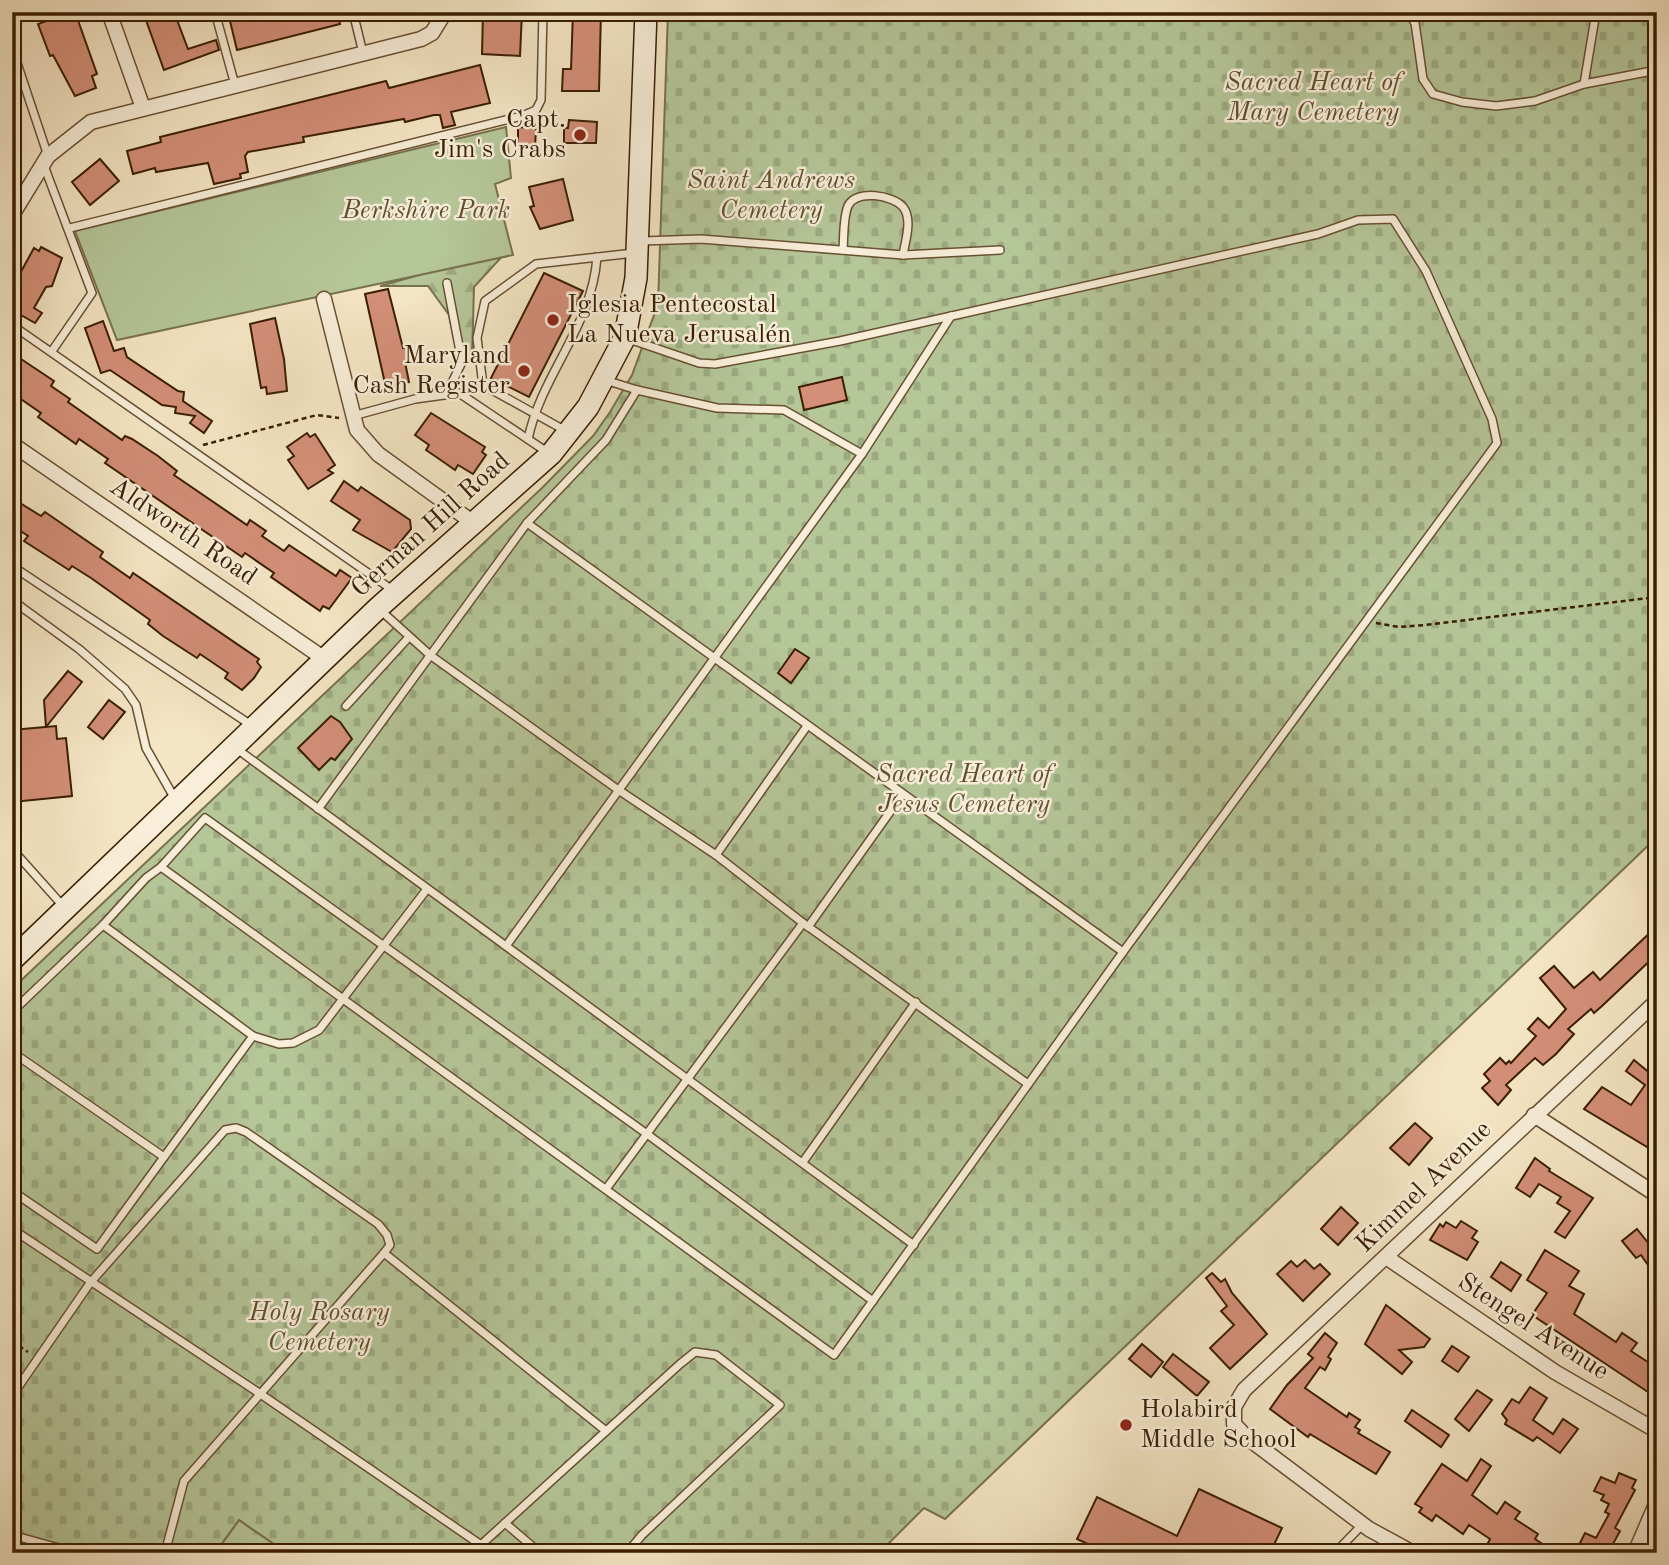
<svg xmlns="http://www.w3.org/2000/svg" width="1669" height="1565" font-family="'Old Standard TT',serif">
<defs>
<pattern id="forest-firs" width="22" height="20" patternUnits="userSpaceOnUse" patternTransform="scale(1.75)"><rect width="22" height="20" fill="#b5c699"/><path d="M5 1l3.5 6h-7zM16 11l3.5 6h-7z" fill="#9caa82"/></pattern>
<pattern id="cemetery-stones" width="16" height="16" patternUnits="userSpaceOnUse" patternTransform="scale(1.75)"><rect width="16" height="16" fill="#b5c699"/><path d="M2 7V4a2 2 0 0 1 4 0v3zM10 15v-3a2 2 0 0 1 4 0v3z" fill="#9caa82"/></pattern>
</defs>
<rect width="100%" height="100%" fill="#f4e5c4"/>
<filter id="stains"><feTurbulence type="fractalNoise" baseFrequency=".00286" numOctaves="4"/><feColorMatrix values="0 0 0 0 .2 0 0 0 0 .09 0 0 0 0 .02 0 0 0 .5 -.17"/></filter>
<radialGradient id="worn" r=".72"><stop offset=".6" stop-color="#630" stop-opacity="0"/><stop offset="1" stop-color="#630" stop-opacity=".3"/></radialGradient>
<g fill="url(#forest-firs)" stroke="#78724e" stroke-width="2">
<path d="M508 250 474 287 472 358 459 363 449 315 428 286H380Z"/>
<path d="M239 1520 287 1553H215Z"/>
</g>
<path fill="url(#cemetery-stones)" stroke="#78724e" stroke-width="2" d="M668 12H1657V837L945 1519 924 1508 879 1553H287L239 1520 215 1553H12V989L543 487 593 436 610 412 632 375 658 304Z"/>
<path fill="#b5c699" stroke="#78724e" stroke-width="2" d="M506 127 511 178 495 184 513 255 117 340 75 231Z"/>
<g fill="#d38f78" stroke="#3a1e02" stroke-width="2">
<path d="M71 12H75L97 74 92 76 96 88 75 96 53 55 50 56 38 24Z"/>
<path d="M143 12H174L188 49 216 40 219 50 164 70Z"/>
<path d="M268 12H337L340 24 237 50 230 21Z"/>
<path d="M483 12H522L520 56 482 54Z"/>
<path d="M573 12H601L599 91H562L563 69H571Z"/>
<path d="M480 65 490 103 451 112 455 125 443 128 440 115H434L405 122 404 119 303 137 304 142 248 152 245 156 248 172 240 174 241 178 214 184 208 163 156 172 155 168 133 174 127 151 161 142 160 137 386 81 389 88Z"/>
<path d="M569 120 597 122 596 143H564V128H568Z"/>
<path d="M518 127 536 128 535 148H518Z"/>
<path d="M100 159 119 181 90 205 72 182Z"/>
<path d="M563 179 573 220 540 229 530 207 534 206 529 187Z"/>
<path d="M41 247 62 258 52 286 46 287 34 308 42 313 35 323 12 310V288L34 248 39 251Z"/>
<path d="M544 273 583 291 529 397 491 378Z"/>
<path d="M388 289 403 348 410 347 412 358 405 362 409 382 386 388 365 294Z"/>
<path d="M275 318 284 359 287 391 267 394 266 387 261 388 250 324Z"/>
<path d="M103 321 114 351 124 348 127 357 178 391 184 392 183 401 212 421 204 433 190 423 195 416 175 413 176 407 162 405 110 370 101 373 85 328Z"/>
<path d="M12 353 54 381 51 386 70 399 68 402 122 440 125 436 132 439 158 456 177 471 174 475 247 525 250 520 266 531 262 536 284 551 289 545 336 576 340 570 352 578 329 609 323 606 320 611 271 577 274 573 245 553 242 557 105 463 108 459 79 439 76 444 38 417 41 413 12 393Z"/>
<path d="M842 377 847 400 804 410 799 387Z"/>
<path d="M431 413 485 447 482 452 486 455 473 474 458 465 455 470 445 463 426 450 429 445 415 435Z"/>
<path d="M307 433 310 437 315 434 335 465 328 470 333 473 308 489 288 460 294 456 287 447Z"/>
<path d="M344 481 358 491 361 487 410 520 411 529 392 552 353 530 360 520 331 501Z"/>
<path d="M12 498 41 516 45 512 103 552 100 557 130 578 133 573 259 659 257 662 261 667 254 678 242 690 225 678 228 673 200 654 197 658 163 636 148 624 150 620 91 578 72 566 69 570 24 541 28 536 12 525Z"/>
<path d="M795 649 809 658 791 683 778 673Z"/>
<path d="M68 671 82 682 46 727 44 700Z"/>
<path d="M109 700 125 712 103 739 88 727Z"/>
<path d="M331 716 340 722 352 739 335 760 331 758 319 770 298 748Z"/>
<path d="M56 726 57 739 66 738 72 796 13 802 12 730Z"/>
<path d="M1657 926V954L1602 1006 1594 1013 1591 1009 1568 1029 1574 1034 1556 1054 1543 1065 1535 1058 1506 1085 1511 1090 1498 1105 1482 1088 1490 1081 1484 1074 1500 1058 1506 1064 1509 1061 1511 1063 1536 1036 1528 1029 1538 1018 1549 1028 1566 1009 1540 978 1554 966 1574 988 1593 972 1600 980Z"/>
<path d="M1634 1060 1651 1074 1657 1066V1153L1584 1109 1602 1087 1631 1105 1645 1085 1626 1071Z"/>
<path d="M1415 1123 1432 1138 1409 1165 1390 1148Z"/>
<path d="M1535 1158 1550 1169 1549 1171 1593 1198 1565 1238 1555 1232 1570 1211 1557 1203 1561 1197 1539 1184 1530 1197 1516 1188Z"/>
<path d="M1341 1207 1358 1223 1338 1245 1321 1229Z"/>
<path d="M1461 1221 1477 1231 1472 1238 1478 1242 1467 1260 1430 1240 1440 1224 1443 1227 1446 1222 1456 1228Z"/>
<path d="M1637 1229 1657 1254 1648 1265 1641 1255 1636 1258 1622 1241Z"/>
<path d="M1545 1250 1579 1271 1569 1286 1584 1294 1574 1314 1616 1342 1622 1333 1637 1343 1631 1351 1657 1368V1398L1532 1315 1547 1293 1527 1280Z"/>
<path d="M1305 1260 1314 1269 1320 1264 1330 1274 1303 1301 1277 1274 1291 1261 1297 1267Z"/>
<path d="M1501 1262 1521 1275 1511 1291 1491 1277Z"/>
<path d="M1212 1273 1221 1282 1225 1279 1232 1293 1267 1334 1230 1369 1210 1348 1234 1325 1221 1311 1227 1306 1206 1278Z"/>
<path d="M1386 1305 1430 1339 1424 1347 1399 1350 1412 1362 1402 1374 1365 1344Z"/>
<path d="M1325 1333 1337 1343 1328 1357 1331 1359 1325 1370 1320 1367 1305 1388 1347 1417 1349 1413 1360 1420 1355 1427 1360 1430 1358 1433 1390 1452 1376 1474 1310 1434 1308 1437 1270 1409 1287 1385 1313 1358 1308 1354Z"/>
<path d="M1142 1344 1163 1362 1151 1377 1129 1359Z"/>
<path d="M1452 1346 1469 1357 1458 1372 1442 1361Z"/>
<path d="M1173 1354 1209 1382 1197 1396 1163 1367Z"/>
<path d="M1530 1387 1547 1398 1533 1420 1553 1434 1563 1419 1578 1429 1560 1453 1537 1437 1533 1441 1505 1424 1507 1420 1502 1414 1512 1399 1519 1403Z"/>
<path d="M1477 1390 1492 1400 1469 1431 1455 1419Z"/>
<path d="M1412 1410 1449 1435 1441 1447 1405 1421Z"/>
<path d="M1481 1459 1491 1466 1472 1495 1497 1514 1505 1502 1520 1512 1515 1519 1538 1534 1535 1539 1556 1553H1502L1488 1543 1490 1539 1469 1525 1463 1534 1436 1515 1432 1521 1419 1512 1422 1508 1415 1504 1442 1464 1467 1481Z"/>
<path d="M1619 1473 1636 1480 1632 1488 1635 1490 1615 1528 1620 1531 1608 1553H1575L1585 1533 1596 1538 1609 1514 1605 1512 1609 1504 1601 1500 1604 1495 1594 1491 1601 1477 1615 1483Z"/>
<path d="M1199 1489 1282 1528 1270 1553H1107L1077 1539 1097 1497 1177 1536Z"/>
</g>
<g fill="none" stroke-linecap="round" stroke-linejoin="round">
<g stroke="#685032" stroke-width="10">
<g id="lane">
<path d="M215 12 235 85"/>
<path d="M353 12 363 53"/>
<path d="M1408 12 1415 23 1423 79 1433 94 1462 102 1496 106 1535 101 1584 84 1657 70"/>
<path d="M12 48 48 156"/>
<path d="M1584 84 1596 12"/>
<path d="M43 163 92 293 52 351"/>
<path d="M70 228 522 116 536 110 541 100 543 12"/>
<path d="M642 241 701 239 903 255 1000 250"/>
<path d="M843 250C844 237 843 218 848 206 856 189 893 195 903 207 913 219 905 242 903 255"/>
<path d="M12 325 394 591"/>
<path d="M605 380 637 390"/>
<path d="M446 395 462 362 447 283"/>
<path d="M353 416 415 399 459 393 547 452"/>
<path d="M566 431 483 385 477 338 485 301 536 264 634 253"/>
<path d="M528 439C542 373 592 327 597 257"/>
<path d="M527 523 606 440 637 390 717 408 784 410 862 454"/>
<path d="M12 566 251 725"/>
<path d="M12 601 20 606 12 623"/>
<path d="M20 606 79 649 125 689 136 705 146 748 175 799"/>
<path d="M379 609 430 655 617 789 716 855 803 923 1028 1084"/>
<path d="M346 706 409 637"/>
<path d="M237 749 914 1245"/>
<path d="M318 809 527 523 1123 952"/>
<path d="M12 849 63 906"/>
<path d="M716 855 807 726"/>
<path d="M161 867 834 1355 1123 952 1497 443 1492 419 1426 271 1393 219 1358 220 1318 234 840 341 715 364 699 363 626 338"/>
<path d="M103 925 253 1036 279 1044 293 1043 319 1030 427 889"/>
<path d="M808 927 902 795"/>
<path d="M506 946 862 454 951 316"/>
<path d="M12 1012 103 925 146 878 161 867 205 818 647 1134 873 1301"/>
<path d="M12 1052 164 1157 253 1036"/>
<path d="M803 1162 916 1002"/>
<path d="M606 1189 803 923"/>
<path d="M12 1191 97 1249 164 1157"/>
<path d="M12 1229 259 1393 481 1545"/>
<path d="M384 1253 606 1431"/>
<path d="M12 1396 90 1283 225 1130 236 1128 246 1132 378 1224 387 1235 390 1245 384 1253 184 1481 165 1553"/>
<path d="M505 1523 540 1553"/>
<path d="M12 1535 77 1553"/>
<path d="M472 1553 680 1364 695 1352 716 1355 780 1405 642 1535 627 1553"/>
<path d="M1335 1553 1362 1525"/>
</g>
</g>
<g stroke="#685032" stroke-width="17">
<g id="street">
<path d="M109 12 143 108"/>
<path d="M12 215 48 156 91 122 421 39 432 33 445 12"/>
<path d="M324 299 357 430 378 454 475 524"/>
<path d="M12 444 326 660"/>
<path d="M1534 1115 1657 1195"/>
<path d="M1386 1257 1555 1372 1657 1431"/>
<path d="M1413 1553 1369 1529 1245 1436 1234 1424V1407L1244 1390 1657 1001"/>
<path d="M1635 1553 1657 1502"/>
</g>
</g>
<g stroke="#3a1e02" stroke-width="24">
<path id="secondary" d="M12 960 378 608 551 454 588 407 625 337 636 278 646 12"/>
</g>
<g stroke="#3a1e02" stroke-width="2.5" stroke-dasharray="5 3.5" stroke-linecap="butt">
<path d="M203 445 317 415 339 418"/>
<path d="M1376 623 1399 627 1425 625 1657 597"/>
<path d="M12 1341 28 1352"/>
</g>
<use href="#lane" stroke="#f8eed9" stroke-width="7"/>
<use href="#street" stroke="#f8eed9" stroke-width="14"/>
<use href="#secondary" stroke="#f8eed9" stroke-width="21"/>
</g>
<g fill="#8f2418" stroke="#f8eed9" stroke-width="2.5">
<circle cx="580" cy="135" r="7"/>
<circle cx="553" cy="320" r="7"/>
<circle cx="524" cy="371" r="7"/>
<circle cx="1126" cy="1425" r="7"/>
</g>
<g text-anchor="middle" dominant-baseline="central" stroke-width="5" stroke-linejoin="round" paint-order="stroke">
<g font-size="26" font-style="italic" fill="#5f502f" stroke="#f8eed9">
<text x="1313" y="83">Sacred Heart of<tspan x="1313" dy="30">Mary Cemetery</tspan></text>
<text x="771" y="181">Saint Andrews<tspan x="771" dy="30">Cemetery</tspan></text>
<text x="426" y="211">Berkshire Park</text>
<text x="964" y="775">Sacred Heart of<tspan x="964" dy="30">Jesus Cemetery</tspan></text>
<text x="319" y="1313">Holy Rosary<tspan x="319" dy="30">Cemetery</tspan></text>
</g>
<g font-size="26" fill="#3a1e02" stroke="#f8eed9" text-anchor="end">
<text x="566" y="120">Capt.<tspan x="566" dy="30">Jim's Crabs</tspan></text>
<text x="567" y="305" text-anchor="start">Iglesia Pentecostal<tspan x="567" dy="30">La Nueva Jerusalén</tspan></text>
<text x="510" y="356">Maryland<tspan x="510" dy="30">Cash Register</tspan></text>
<text x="1140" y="1410" text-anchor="start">Holabird<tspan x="1140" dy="30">Middle School</tspan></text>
</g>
<g font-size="26" fill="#3a1e02" stroke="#f8eed9">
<text transform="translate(431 525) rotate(-42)">German Hill Road</text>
<text transform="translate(183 532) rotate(34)">Aldworth Road</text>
<text transform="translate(1424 1187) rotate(-44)">Kimmel Avenue</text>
<text transform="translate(1533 1327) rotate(33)">Stengel Avenue</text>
</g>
</g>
<rect width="1669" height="1565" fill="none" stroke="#f4e5c4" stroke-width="42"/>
<rect x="14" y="14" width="1641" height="1537" fill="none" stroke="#3a1e02" stroke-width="3.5"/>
<rect x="21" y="21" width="1627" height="1523" fill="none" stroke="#3a1e02" stroke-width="2"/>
<rect width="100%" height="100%" filter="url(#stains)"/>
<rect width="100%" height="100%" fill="url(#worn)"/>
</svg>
